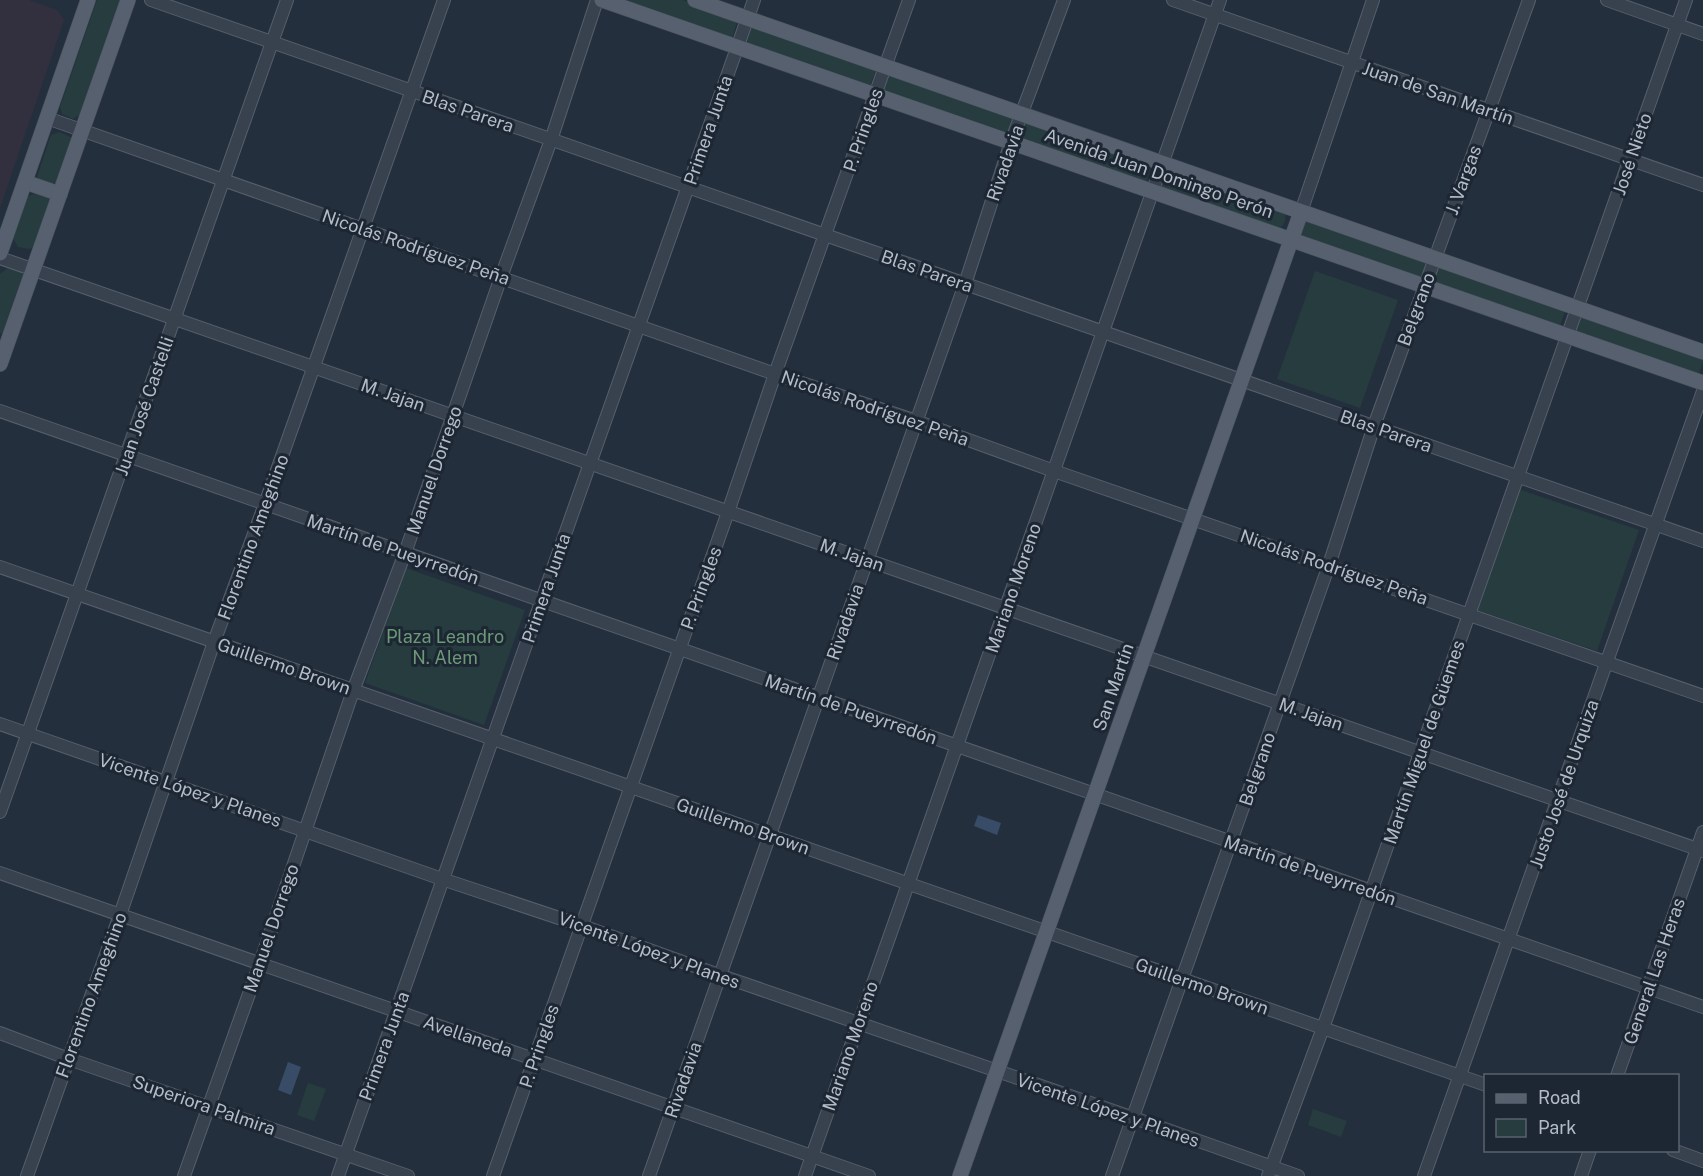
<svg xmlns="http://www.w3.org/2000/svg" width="1703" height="1176" font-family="'Public Sans',sans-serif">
<rect width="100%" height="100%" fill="#242f3e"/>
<path fill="#32303f" d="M0 0H29L57 10 64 20 0 208Z"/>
<g fill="#263c3f">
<path d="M97 0H121L83 113 73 119 62 114 60 107Z"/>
<path d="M620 0H682L738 19 732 38Z"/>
<path d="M748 24 876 69 869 89 741 44Z"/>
<path d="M887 71 1013 116 1006 137 879 91Z"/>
<path d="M1023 119 1152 164 1145 185 1016 140Z"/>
<path d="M59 132 71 137 73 145 61 181C51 185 44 184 37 177L51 135Z"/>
<path d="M1164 168 1284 211C1287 220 1285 224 1278 231L1157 188Z"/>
<path d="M37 193 50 196 52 205 38 244 29 249 18 247 13 238 28 196Z"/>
<path d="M1302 219 1429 260 1421 281 1300 238Z"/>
<path d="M1438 262 1567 306 1559 328 1430 284Z"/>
<path d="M8 268 28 274 6 335 0 333V274Z"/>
<path d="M1315 271 1398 300 1360 408 1277 379Z"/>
<path d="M1579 311 1703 354V362L1698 376 1571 333Z"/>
<path d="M1518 489 1639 530 1597 651 1476 610Z"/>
<path d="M406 568 525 610 484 725 365 683Z"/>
<path d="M308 1083 326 1089 314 1121 297 1115Z"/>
<path d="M1313 1109 1347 1121 1341 1137 1308 1125Z"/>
</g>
<g fill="#394c67">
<path d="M978 815 1001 823 997 835 974 826Z"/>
<path d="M288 1062 301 1067 291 1095 278 1090Z"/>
</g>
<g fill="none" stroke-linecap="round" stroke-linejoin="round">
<g stroke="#565f6c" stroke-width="14">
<g id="minor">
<path d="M151 0 1703 541"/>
<path d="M1173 0 1703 185"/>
<path d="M1607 0 1703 34"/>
<path d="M47 118 775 374 916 421 1054 471 1703 696"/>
<path d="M1301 212 1373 0"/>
<path d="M0 258 1703 851"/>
<path d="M0 411 1703 1007"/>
<path d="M0 567 1486 1085"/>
<path d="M0 724 442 879 580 925 719 975 1134 1118 1298 1176"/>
<path d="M0 812 287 0"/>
<path d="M0 873 869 1176"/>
<path d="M0 1033 69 1059 408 1176"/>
<path d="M1617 1076 1703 832"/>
<path d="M1673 1150 1703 1161"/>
<path d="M27 1176 120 915 214 642 265 504 444 0"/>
<path d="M184 1176 260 963 353 691 405 553 501 277 551 140 597 0"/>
<path d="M338 1176 754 0"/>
<path d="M493 1176 728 512 775 374 909 0"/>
<path d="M649 1176 965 284 1011 142 1064 0"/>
<path d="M805 1176 1220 0"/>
<path d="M1112 1176 1329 565 1374 426 1529 0"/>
<path d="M1268 1176 1323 1028 1686 0"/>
<path d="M1424 1176 1703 391"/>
<path d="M1581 1176 1590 1150"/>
</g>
</g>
<g stroke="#414a57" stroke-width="16">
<g id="major">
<path d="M602 0 1703 383"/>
<path d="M695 0 1703 352"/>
<path d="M25 182 60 194"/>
<path d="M0 253 88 0"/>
<path d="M0 364 128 0"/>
<path d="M960 1176 1301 212"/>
</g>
</g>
<use href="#minor" stroke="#38414e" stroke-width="12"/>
<use href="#major" stroke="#56606e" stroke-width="15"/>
</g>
<g text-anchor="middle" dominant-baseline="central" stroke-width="6" stroke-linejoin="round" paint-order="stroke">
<g font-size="18" fill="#b4bcc9" stroke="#1d2633">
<text transform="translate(1438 93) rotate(19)">Juan de San Martín</text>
<text transform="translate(468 111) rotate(19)">Blas Parera</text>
<text transform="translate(708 130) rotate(-71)">Primera Junta</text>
<text transform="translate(863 130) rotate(-71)">P. Pringles</text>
<text transform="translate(1632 154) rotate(-71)">José Nieto</text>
<text transform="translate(1005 163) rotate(-71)">Rivadavia</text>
<text transform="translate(1159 173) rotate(19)">Avenida Juan Domingo Perón</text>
<text transform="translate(1463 180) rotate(-70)">J. Vargas</text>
<text transform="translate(416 247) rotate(19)">Nicolás Rodríguez Peña</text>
<text transform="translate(927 271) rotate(19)">Blas Parera</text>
<text transform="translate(1416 309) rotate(-70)">Belgrano</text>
<text transform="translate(393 395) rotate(19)">M. Jajan</text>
<text transform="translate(144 406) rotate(-71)">Juan José Castelli</text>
<text transform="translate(875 408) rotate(19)">Nicolás Rodríguez Peña</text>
<text transform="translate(1386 431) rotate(19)">Blas Parera</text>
<text transform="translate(434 470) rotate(-71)">Manuel Dorrego</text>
<text transform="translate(253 537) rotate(-70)">Florentino Ameghino</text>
<text transform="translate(393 549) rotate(19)">Martín de Pueyrredón</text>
<text transform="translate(852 555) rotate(19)">M. Jajan</text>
<text transform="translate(1334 567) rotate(19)">Nicolás Rodríguez Peña</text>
<text transform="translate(546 588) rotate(-71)">Primera Junta</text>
<text transform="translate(701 588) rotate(-70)">P. Pringles</text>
<text transform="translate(1013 588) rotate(-71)">Mariano Moreno</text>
<text transform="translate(845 622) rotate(-71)">Rivadavia</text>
<text transform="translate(284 666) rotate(19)">Guillermo Brown</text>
<text transform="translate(1113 687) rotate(-71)">San Martín</text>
<text transform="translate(851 709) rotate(19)">Martín de Pueyrredón</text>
<text transform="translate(1311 714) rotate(19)">M. Jajan</text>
<text transform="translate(1424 742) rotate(-71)">Martín Miguel de Güemes</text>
<text transform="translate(1257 769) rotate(-71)">Belgrano</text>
<text transform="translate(1564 784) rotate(-71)">Justo José de Urquiza</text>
<text transform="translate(190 790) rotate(19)">Vicente López y Planes</text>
<text transform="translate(743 826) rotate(19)">Guillermo Brown</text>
<text transform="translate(1310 870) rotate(19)">Martín de Pueyrredón</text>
<text transform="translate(271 928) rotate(-71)">Manuel Dorrego</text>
<text transform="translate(649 950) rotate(20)">Vicente López y Planes</text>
<text transform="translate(1654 971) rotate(-71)">General Las Heras</text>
<text transform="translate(1202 986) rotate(19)">Guillermo Brown</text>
<text transform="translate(91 995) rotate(-70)">Florentino Ameghino</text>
<text transform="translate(468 1036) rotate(19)">Avellaneda</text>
<text transform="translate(384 1046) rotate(-70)">Primera Junta</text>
<text transform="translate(539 1046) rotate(-71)">P. Pringles</text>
<text transform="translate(850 1046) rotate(-71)">Mariano Moreno</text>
<text transform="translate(683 1080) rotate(-71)">Rivadavia</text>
<text transform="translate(204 1105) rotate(19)">Superiora Palmira</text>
<text transform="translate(1108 1110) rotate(19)">Vicente López y Planes</text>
</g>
<g font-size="18" fill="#6b9a76" stroke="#1d2633">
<text x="445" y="636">Plaza Leandro<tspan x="445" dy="21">N. Alem</tspan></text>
</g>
</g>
<rect x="1484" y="1074" width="195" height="78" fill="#1d2633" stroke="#59626f" stroke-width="1.5"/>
<rect x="1496" y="1094" width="30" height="9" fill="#56606e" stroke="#59626f" stroke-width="1.5"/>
<text x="1538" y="1104" font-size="18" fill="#b4bcc9">Road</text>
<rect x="1496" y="1119" width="30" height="18" fill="#263c3f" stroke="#59626f" stroke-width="1.5"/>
<text x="1538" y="1134" font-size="18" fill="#b4bcc9">Park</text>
</svg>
